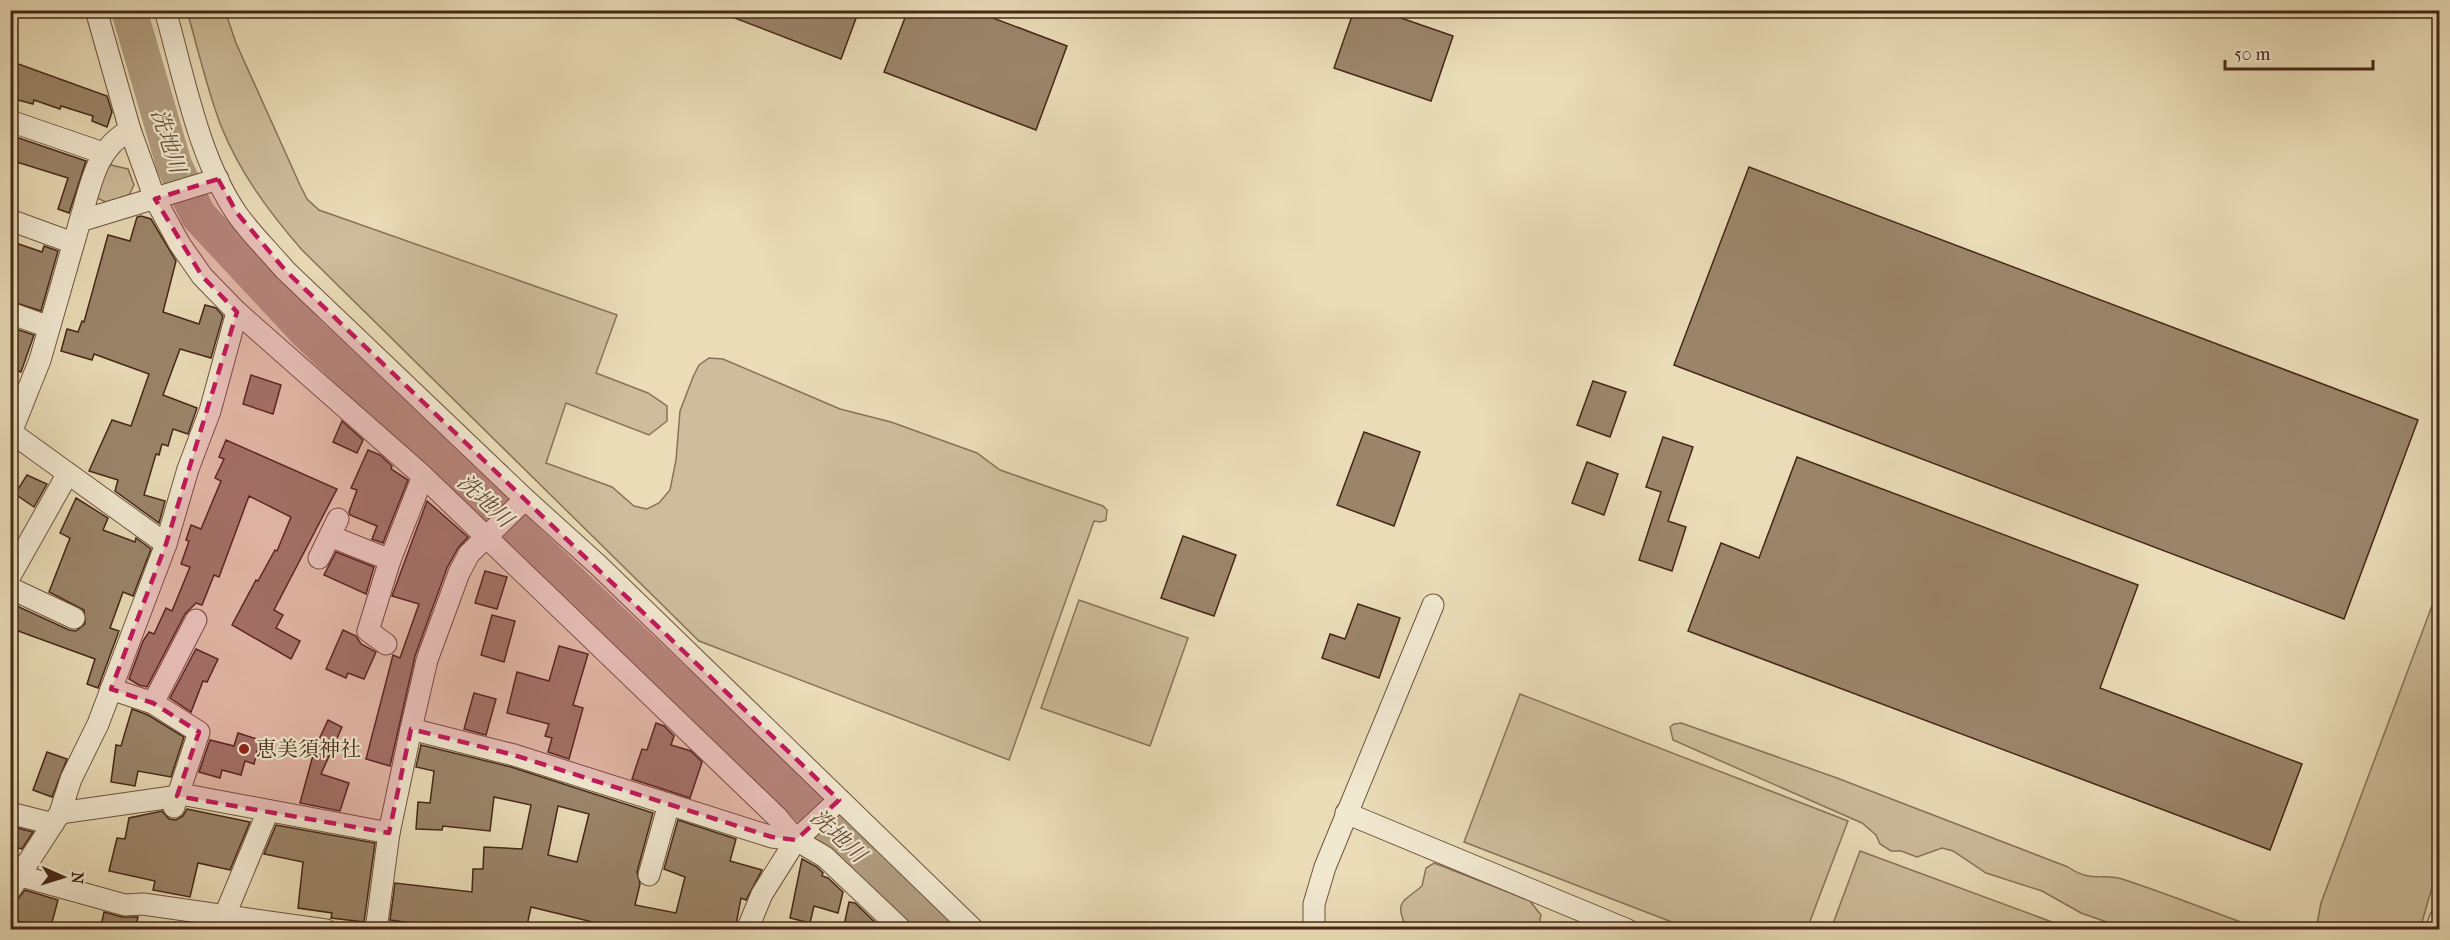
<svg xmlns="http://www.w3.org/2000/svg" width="2450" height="940" font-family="'IM FELL French Canon','Noto Serif JP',serif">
<rect width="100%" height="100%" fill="#e9dcb7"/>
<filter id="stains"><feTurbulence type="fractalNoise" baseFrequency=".00333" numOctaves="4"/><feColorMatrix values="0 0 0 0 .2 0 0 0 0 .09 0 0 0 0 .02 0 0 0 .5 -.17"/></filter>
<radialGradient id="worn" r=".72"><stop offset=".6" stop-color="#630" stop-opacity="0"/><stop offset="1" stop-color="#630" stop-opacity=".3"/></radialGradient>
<g fill="#cdbd9c" stroke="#8a725a" stroke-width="1.5">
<path d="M187 11H225L236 43 300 185 307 199 319 210 617 315 596 373 648 393 667 406V421L649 435 566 403 546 463 612 487 634 506 647 509 659 503 670 490 676 460 680 411 693 377 699 365 709 358 723 359 840 409 891 422 977 453 1000 470 1103 506 1107 510 1106 520 1101 522 1094 521 1009 760 699 641 302 250C269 212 240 173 221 126 207 89 198 49 187 11Z"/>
<path d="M111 165 128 169 134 185 129 195 106 202 97 198 101 173Z"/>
<path d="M2439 587V863L2420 929H2316L2321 903Z"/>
<path d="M1079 600 1188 638 1150 746 1041 708Z"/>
<path d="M1520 694 1848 821 1807 929H1690L1464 842Z"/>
<path d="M1681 723 1837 778 2068 867C2093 884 2103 872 2125 880 2171 895 2215 913 2260 929H2127L2081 913 2042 891 1986 873 1953 851 1942 848 1917 857 1901 851H1891L1880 844 1876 835 1862 823 1673 740 1670 727 1674 724Z"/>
<path d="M1860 851 2071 929H1831Z"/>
<path d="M1434 863 1529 900 1541 915 1538 930 1407 929C1393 900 1404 902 1422 886L1426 868Z"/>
</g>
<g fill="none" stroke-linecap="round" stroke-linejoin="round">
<path stroke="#b29e81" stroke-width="36" d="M129 10 174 165 198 215 306 331 937 930"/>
</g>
<g fill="#9b856a" stroke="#462717" stroke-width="1.5" fill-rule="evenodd">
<path d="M714 10H859L841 59Z"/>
<path d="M908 10H972L1067 46 1036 130 884 72Z"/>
<path d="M1354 10H1378L1453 36 1431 101 1334 68Z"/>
<path d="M10 61 107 96 112 112 107 127 92 121 93 116 61 106 60 109 34 100 33 104 10 98Z"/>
<path d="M10 135 86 161 69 213 58 209 68 178 10 160Z"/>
<path d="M1749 167 2418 420 2344 619 1674 365Z"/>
<path d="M141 216 151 219 176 261 163 312 199 324 205 305 216 308 223 316 211 358 180 349 163 395 197 408 188 434 173 429 168 446 162 444 159 455 156 454 144 495 165 501 159 523 115 491 118 480 89 471 112 420 131 426 149 374 94 354 92 360 61 351 67 329 78 332 82 321 84 322 108 235 130 241 137 217Z"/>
<path d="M10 241 42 252 44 246 58 251 41 311 10 301Z"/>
<path d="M10 327 34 335 21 372 10 368Z"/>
<path d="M251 375 281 385 273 414 243 404Z"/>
<path d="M1593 381 1626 392 1610 437 1577 425Z"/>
<path d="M342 421 363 440 357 453 333 442Z"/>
<path d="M1364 432 1420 452 1394 526 1337 505Z"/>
<path d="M1663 437 1693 447 1668 521 1686 527 1672 571 1639 560 1661 492 1646 487Z"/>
<path d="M226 440 337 489 274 610 283 615 276 628 300 641 291 659 232 625 256 580 258 581 275 550 277 551 291 517 249 496 219 577 214 575 202 605 196 603 185 614 147 687 139 685 129 679 143 641 149 632 154 634 166 608 172 611 190 567 181 564 189 541 186 540 191 525 201 529 221 481 215 478 224 459 219 457Z"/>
<path d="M368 450 380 455 392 466 391 469 408 480 383 543 372 539 377 526 350 515 349 512 357 490 351 488Z"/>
<path d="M1797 457 2138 585 2100 688 2302 764 2270 850 1688 631 1721 543 1759 558Z"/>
<path d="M1587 462 1618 474 1604 515 1572 503Z"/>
<path d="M27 475 47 484 34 507 15 494Z"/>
<path d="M76 498 108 518 103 530 135 542 136 538 151 549 133 596 123 592 110 628 119 631 98 688 87 684 95 659 10 628 17 606 69 630 76 631 85 624 84 610 49 592 70 538 60 533Z"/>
<path d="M427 501 468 537 458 548 447 568 415 656 390 766 366 759 393 655 400 658 419 604 392 596Z"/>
<path d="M1183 536 1236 555 1214 616 1161 598Z"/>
<path d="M336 552 374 567 366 594 324 575Z"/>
<path d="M485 571 507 577 497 609 475 603Z"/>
<path d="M1358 604 1400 618 1379 678 1322 658 1330 634 1345 639Z"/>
<path d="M492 615 515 621 504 662 481 655Z"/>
<path d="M343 630 356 636 361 644 376 652 364 679 348 673 346 678 326 669Z"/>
<path d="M559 646 588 654 573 705 583 708 569 759 548 752 552 738 545 736 549 724 507 713 517 672 549 681Z"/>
<path d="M196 649 218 659 207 682 203 681 191 712 170 698Z"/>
<path d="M474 693 496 699 486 735 464 729Z"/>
<path d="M132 709 148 715 184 737 171 777 138 771 135 786 111 782 116 745 121 746Z"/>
<path d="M328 720 342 727 321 774 349 783 340 811 300 803 315 748Z"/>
<path d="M656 723 664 726 674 736 671 745 691 751 702 762 690 798 632 779 642 749 647 750Z"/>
<path d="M238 733 260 740 254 764 245 761 241 775 222 770 220 778 199 772 210 740 234 746Z"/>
<path d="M421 745 511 767 653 813 637 872 640 884 635 905 676 913 685 877 664 869 678 820 736 839 730 861 762 870 746 900 741 898 735 930H603L605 925 531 907 526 930H463L390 920 395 883 472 892 473 869H483L484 847 522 849 531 805 494 797 490 831 443 826 442 830 416 829 418 802 430 803 434 771 416 767ZM558 806 589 814 577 862 548 855Z"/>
<path d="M47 752 67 759 52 797 33 790Z"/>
<path d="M187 809 250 822 230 870 198 863 190 897 153 890 155 881 109 871 117 838 125 839 129 818 162 811 169 819 176 820 183 816Z"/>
<path d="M276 825 375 843 364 922 331 918 332 913 298 908 303 862 264 854Z"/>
<path d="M10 826 33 832 22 849 10 846Z"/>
<path d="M802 859 817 867 823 873 822 876 828 878 843 892 838 913 814 906 810 923 790 918Z"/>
<path d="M25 890 58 900 50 930 10 919V903L16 901Z"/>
<path d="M849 902 855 903 883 930H843Z"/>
<path d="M104 912 122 917H138L135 930H100Z"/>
</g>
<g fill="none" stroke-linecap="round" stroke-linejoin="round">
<g stroke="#6f543f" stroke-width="23">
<g id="minor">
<path d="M96 10 130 130 155 199 179 243 202 276 237 312 423 476 777 817 796 840 825 857 902 930"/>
<path d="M165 10C184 76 198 157 237 214 251 234 269 251 285 270L525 499 598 565 974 930"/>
<path d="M10 121 103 153"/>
<path d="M10 220 73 243"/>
<path d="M80 221C91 185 95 149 130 130"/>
<path d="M10 313 49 327"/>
<path d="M12 433 166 544"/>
<path d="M10 435 40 360 80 221 218 179"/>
<path d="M330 536 390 560"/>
<path d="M319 558 338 519"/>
<path d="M10 576 67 475"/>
<path d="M10 588 74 618"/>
<path d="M386 644 368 631 390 560 423 476"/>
<path d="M111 689 153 703 199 732 174 807"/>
<path d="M153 703 196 620"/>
<path d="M411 729 427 660 459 573 469 554 525 499"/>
<path d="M10 813 53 824"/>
<path d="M60 813 186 795 389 833 411 729 514 755 772 837 796 840"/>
<path d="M1346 813 1628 930"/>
<path d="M649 875 669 804"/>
<path d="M21 876 125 905 143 904 326 930"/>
<path d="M10 890 60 813 71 779 98 724 166 544 188 469 210 411 237 312"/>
<path d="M220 927 268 811"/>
<path d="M376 930 389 833"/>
<path d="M747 930 762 894 796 840 839 800"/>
<path d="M1314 930V904L1325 867 1433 605"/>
<path d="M2436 930 2440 919"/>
</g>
</g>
<use href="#minor" stroke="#f1e8d0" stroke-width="21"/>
</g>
<path fill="#c2185b" fill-opacity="0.2" stroke="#c2185b" stroke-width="4.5" stroke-dasharray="12 8" stroke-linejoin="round" d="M218 179 237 213 285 270 839 800 796 840 772 837 514 755 411 729 389 833 177 796 199 732 153 703 111 689 166 544 237 312 202 276 155 199Z"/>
<circle fill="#8f2418" stroke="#f1e8d0" stroke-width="2" cx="244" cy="749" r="6"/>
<g text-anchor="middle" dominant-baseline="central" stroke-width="4.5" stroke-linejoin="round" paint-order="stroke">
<g font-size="21" fill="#462717" stroke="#f1e8d0" text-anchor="start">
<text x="256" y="749">恵美須神社</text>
</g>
<g font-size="22" font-style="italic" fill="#664b37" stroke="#f1e8d0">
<text transform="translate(168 141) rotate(72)">洗地川</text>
<text transform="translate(485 501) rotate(43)">洗地川</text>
<text transform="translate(838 836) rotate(43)">洗地川</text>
</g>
</g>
<rect width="2450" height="940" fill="none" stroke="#e9dcb7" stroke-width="36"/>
<rect x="12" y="12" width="2426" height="916" fill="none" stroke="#462717" stroke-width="3"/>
<rect x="18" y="18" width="2414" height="904" fill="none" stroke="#462717" stroke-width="1.5"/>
<g transform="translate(63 877) rotate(93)" stroke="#f1e8d0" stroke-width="4.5" paint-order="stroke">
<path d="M0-4.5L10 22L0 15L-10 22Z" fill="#462717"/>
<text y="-9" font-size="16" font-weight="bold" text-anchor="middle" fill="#462717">N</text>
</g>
<path d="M2225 60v9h148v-9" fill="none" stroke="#462717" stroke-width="3"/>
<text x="2234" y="60" font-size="18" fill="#462717" stroke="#f1e8d0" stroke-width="4.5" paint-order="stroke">50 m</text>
<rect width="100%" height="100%" filter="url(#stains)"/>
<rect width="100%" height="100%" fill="url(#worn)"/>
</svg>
